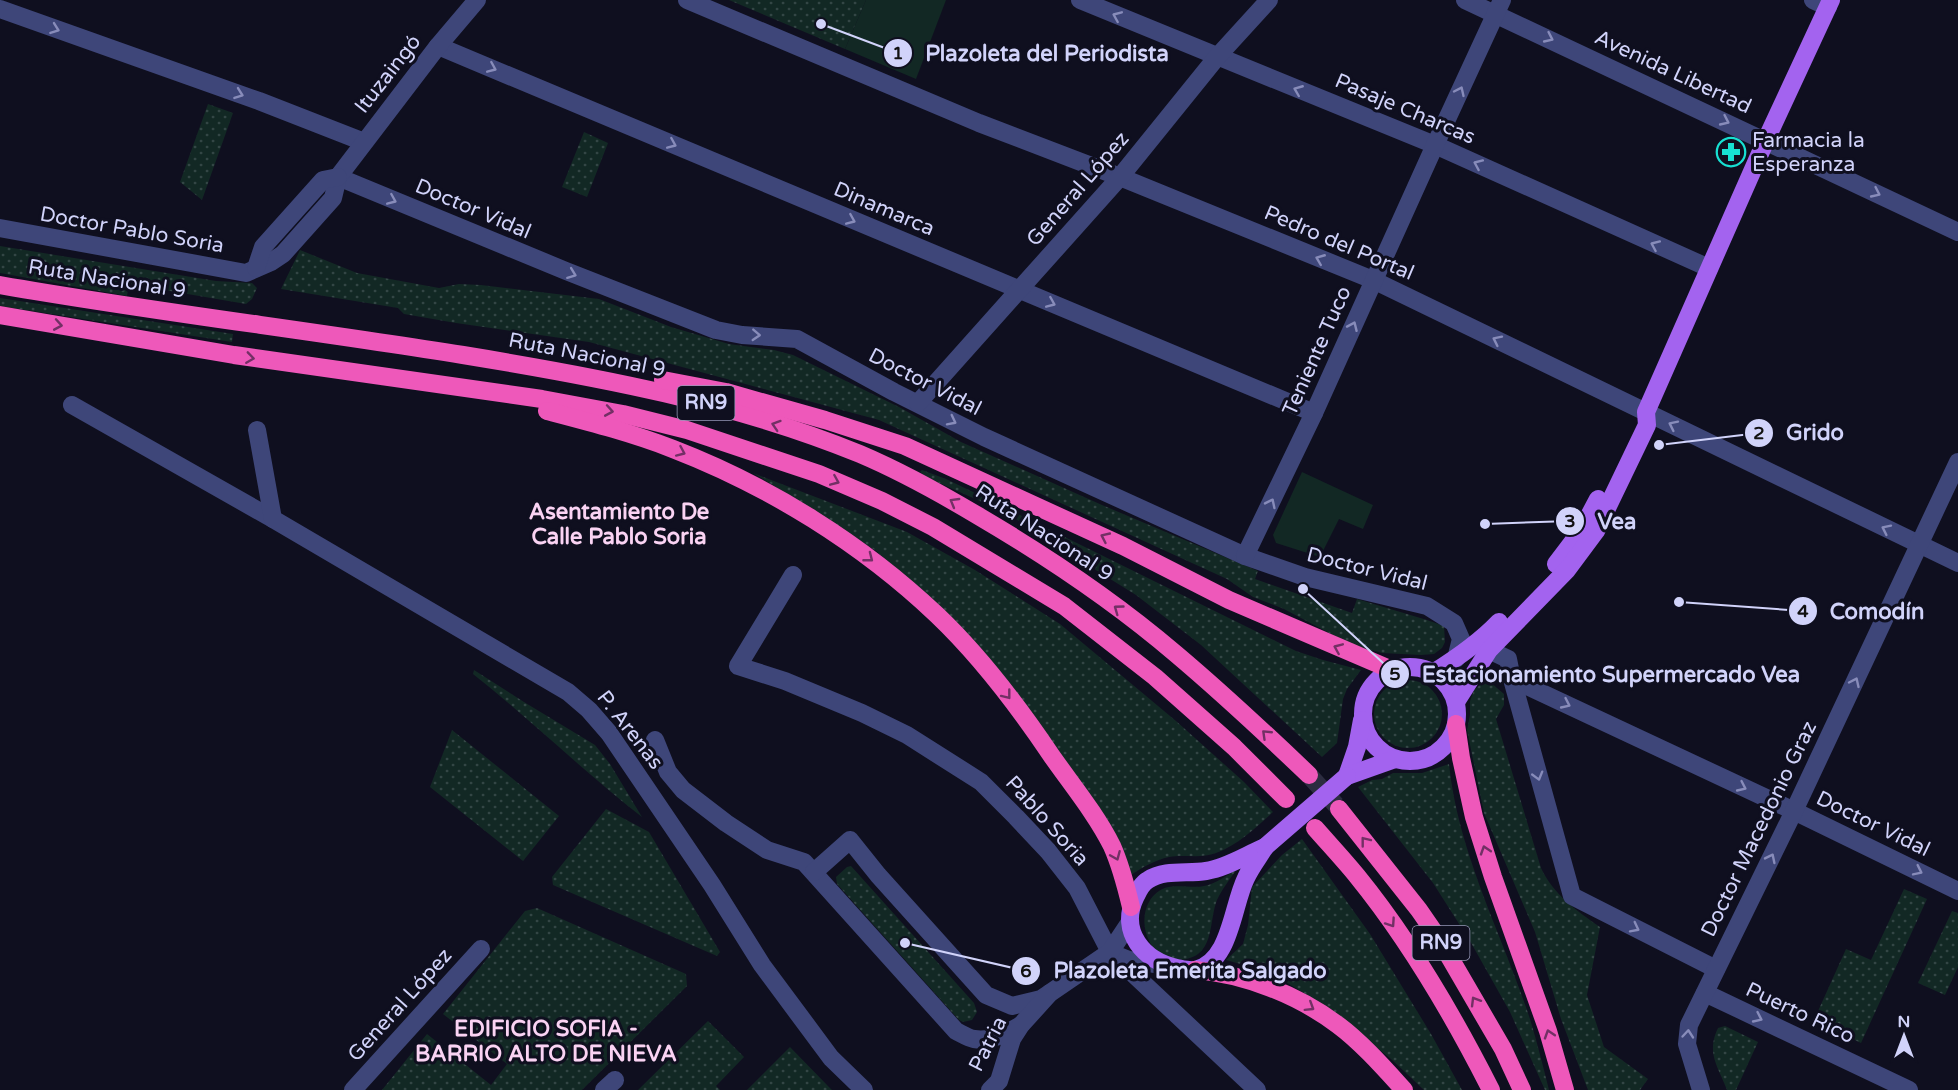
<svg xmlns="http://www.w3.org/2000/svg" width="1958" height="1090" font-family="'Varela Round',sans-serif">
<defs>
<pattern id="grass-dots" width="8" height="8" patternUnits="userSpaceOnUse" patternTransform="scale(1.5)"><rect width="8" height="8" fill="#122824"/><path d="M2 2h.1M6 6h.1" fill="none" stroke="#334645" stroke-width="1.8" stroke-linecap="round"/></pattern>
</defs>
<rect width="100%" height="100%" fill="#0f0f1f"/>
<g fill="url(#grass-dots)">
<path d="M729 0H866L845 49Z"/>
<path d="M208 104 233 113 202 200 180 182Z"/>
<path d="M584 132 608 143 587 197 562 187Z"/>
<path d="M0 246 216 281 252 283 257 288 252 299 246 304 129 284 127 296 0 273Z"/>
<path d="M300 250 357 273 439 288 459 284 481 285 599 299 671 327 729 344 774 350 793 355 899 407 961 442 1102 505 1258 571 1255 579 1352 613 1357 599 1427 620 1444 626 1445 642 1442 648 1434 654 1421 655 1382 653 1350 644 1284 609 1253 597 1227 579 879 420 589 342 456 323 404 314 398 308 281 289Z"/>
<path d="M0 298 233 334 232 342 0 306Z"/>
<path d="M922 470 946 479 998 504 1296 651 1323 660 1361 670 1347 689 1343 699 1337 743 1322 757 1201 645 1136 595 1078 559 1079 553 991 506 926 477 920 472Z"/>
<path d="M753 473 907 532 975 570 1060 624 1176 721 1244 782 1273 812C1256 827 1238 845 1216 853 1201 859 1184 854 1169 857 1155 860 1143 867 1131 875L1107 819 1055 746 910 580 876 551 820 514Z"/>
<path d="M474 670 524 702 595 745 610 764 642 817C584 772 531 720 473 674Z"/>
<circle cx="1408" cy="714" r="34"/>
<path d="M1490 682 1504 694V705L1496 719 1541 868C1553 894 1577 911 1600 927L1587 995 1604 1047 1648 1079 1640 1090H1588L1561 1019 1535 932 1484 813 1467 730 1470 715V701L1474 690 1482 683Z"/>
<path d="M452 730 559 816 523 861 430 787Z"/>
<path d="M1449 764C1458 853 1502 934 1530 1019 1537 1042 1543 1066 1549 1090H1545L1510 1012 1470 941 1433 883 1358 787 1372 780 1382 779 1393 773H1422Z"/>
<path d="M606 809 649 832 720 952 717 956 553 885 552 877Z"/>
<path d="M1302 839 1370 934 1431 1034 1462 1090H1424L1391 1059 1322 1004 1269 972 1226 960 1243 944 1248 925 1252 887 1282 855Z"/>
<path d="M851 866 974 1003 977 1012 972 1020 963 1022 959 1020 837 884 836 877 847 867Z"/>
<path d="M1237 869C1230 879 1222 889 1217 900 1208 923 1216 958 1179 960 1145 961 1132 909 1159 891 1171 882 1190 889 1204 886 1216 884 1227 875 1237 869Z"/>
<path d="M1904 889 1927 899 1861 1043 1814 1020 1846 949 1871 960Z"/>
<path d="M537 908 686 974 687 986 582 1090H382L427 1034 491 1085 507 1064 443 1014 525 911Z"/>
<path d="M1952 911 1958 913V967L1945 995 1918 983Z"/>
<path d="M708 1021 744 1057 716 1086 720 1090H638Z"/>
<path d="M1725 1026 1758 1042 1736 1090H1727C1718 1066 1706 1053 1718 1028Z"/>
<path d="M790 1047 827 1085 832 1090H747Z"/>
</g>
<g fill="#122824">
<path d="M866 0H946L916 79 845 49Z"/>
<path d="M1302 472 1373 505 1363 529 1339 519 1320 557 1276 543 1273 535Z"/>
</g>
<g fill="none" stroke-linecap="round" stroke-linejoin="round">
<path stroke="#2c2c40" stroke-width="18" stroke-dasharray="18 9" stroke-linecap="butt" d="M1309 775 1336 805"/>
<g stroke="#3e4679" stroke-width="18">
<path d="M687 0 979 123 1120 177 1373 280 1958 563"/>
<path d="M1080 0 1435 145 1709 268"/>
<path d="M1465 0 1958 232"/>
<path d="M1813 0 1828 7"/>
<path d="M0 9 259 101 364 142"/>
<path d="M438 46 1314 413"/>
<path d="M338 177 566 271 716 330 742 335 797 339 894 392 984 437 1245 556 1305 577 1427 606 1454 623 1461 639 1456 659"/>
<path d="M0 228 246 273 271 262 283 254 333 198 338 177 438 46 477 0"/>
<path d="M256 268 263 247 323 180 338 177"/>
<path d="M918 403 1120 177 1217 57 1269 0"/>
<path d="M72 405 273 519"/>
<path d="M257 430 273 519 568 692 589 710 609 733 712 885 762 965 831 1058 864 1090"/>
<path d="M1245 556 1314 413 1435 145 1502 0"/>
<path d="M793 575 738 666 785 681 862 713 907 735 981 782 1016 817 1048 851 1077 888 1110 952 1257 1090"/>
<path d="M1489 650 1508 659 1512 679 1794 811 1958 891"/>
<path d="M1512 679 1572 896 1716 969"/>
<path d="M655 740 668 772 683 790 726 823 767 850 804 862 956 1031C962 1034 968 1038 974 1039 991 1042 1007 1033 1021 1025"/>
<path d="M814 872 850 840 878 875 986 995 1012 1006 1041 999 1050 993"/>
<path d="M1114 954 1129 960 1168 966"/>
<path d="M1705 993 1909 1090"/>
<path d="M353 1090 481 949"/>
<path d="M604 1090 615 1080"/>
<path d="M990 1090 999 1081 1012 1039 1021 1025 1050 993 1110 952 1130 922"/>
<path d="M1701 1090 1687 1044 1689 1025 1794 811 1958 462"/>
</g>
<g stroke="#a363ef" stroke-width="18">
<path d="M1556 564 1581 531 1598 499"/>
<circle cx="1410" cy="714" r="47"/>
<path d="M1433 673C1457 658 1479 643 1499 622"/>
<path d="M1456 702 1489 650 1567 570 1596 531 1647 425 1646 412 1766 140 1831 0"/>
<path d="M1347 776 1357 747 1362 720"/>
<path d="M1347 776 1395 759"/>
<path d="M1265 847C1259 857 1251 867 1246 878 1232 906 1231 962 1195 970 1189 971 1182 969 1177 968 1144 961 1119 932 1135 898 1138 892 1141 884 1148 880 1165 869 1187 874 1206 871 1226 868 1246 855 1265 847Z"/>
</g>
<g stroke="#ee58ba" stroke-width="18">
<path d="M0 285C154 312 309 330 463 355 598 377 733 402 860 454 900 471 938 492 975 514 1045 555 1114 601 1176 654 1221 692 1265 733 1309 775"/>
<path d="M0 315 234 355 542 399 623 414 687 430 819 474 882 501 933 527 1064 606 1155 677 1234 747 1286 799"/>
<path d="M663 380 726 392 825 420 905 446 1123 546 1229 600 1392 670"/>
<path d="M547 411C589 422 632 433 673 449 769 486 862 544 937 615 980 656 1018 706 1051 755 1072 785 1096 814 1112 846 1121 866 1126 886 1131 907"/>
<path d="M1456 724 1461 758 1474 817 1493 877 1548 1031 1565 1090"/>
<path d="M1339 809 1419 910 1439 939 1503 1049 1522 1090"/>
<path d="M1315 828C1329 844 1344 860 1357 876 1409 940 1454 1017 1491 1090"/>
<path d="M1195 970C1245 974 1298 995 1338 1025 1361 1042 1384 1068 1404 1090"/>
</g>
<path stroke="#a363ef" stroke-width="18" d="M1265 847 1347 776"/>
</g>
<defs><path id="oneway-chevron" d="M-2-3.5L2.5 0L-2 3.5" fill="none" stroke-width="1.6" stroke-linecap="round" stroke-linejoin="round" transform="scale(1.5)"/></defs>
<g stroke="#888cba">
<use href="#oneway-chevron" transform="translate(1117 16) rotate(-157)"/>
<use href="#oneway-chevron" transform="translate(55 29) rotate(20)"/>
<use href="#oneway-chevron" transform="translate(1549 38) rotate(25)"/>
<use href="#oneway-chevron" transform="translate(492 68) rotate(23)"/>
<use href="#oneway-chevron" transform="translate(1298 90) rotate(-158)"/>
<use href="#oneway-chevron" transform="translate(1460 91) rotate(-65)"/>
<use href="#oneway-chevron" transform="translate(239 94) rotate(20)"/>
<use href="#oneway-chevron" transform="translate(1725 121) rotate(25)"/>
<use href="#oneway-chevron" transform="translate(672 144) rotate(23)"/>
<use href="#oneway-chevron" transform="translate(1478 164) rotate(-156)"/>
<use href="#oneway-chevron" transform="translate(1876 193) rotate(25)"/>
<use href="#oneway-chevron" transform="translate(392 200) rotate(23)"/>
<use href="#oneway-chevron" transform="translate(851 220) rotate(23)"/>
<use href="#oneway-chevron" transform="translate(1655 245) rotate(-156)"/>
<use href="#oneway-chevron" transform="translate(1320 259) rotate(-158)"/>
<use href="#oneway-chevron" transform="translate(572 274) rotate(21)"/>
<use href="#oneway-chevron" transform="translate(1051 303) rotate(23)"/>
<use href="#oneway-chevron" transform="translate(1353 326) rotate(-66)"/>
<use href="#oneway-chevron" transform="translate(756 335) rotate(3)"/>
<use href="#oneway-chevron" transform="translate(1497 340) rotate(-154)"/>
<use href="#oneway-chevron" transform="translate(952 421) rotate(27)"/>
<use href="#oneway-chevron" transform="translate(1673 425) rotate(-154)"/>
<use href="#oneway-chevron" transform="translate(1271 503) rotate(-64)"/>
<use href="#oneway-chevron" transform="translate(1886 529) rotate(-154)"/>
<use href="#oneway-chevron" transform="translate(1855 682) rotate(-65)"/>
<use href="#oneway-chevron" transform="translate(1566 704) rotate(25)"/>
<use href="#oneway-chevron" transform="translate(1538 776) rotate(74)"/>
<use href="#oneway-chevron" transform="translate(1742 787) rotate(25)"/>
<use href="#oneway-chevron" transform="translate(1771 858) rotate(-64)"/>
<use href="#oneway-chevron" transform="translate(1918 871) rotate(26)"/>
<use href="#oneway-chevron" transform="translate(1635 928) rotate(27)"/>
<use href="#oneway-chevron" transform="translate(1758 1018) rotate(25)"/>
<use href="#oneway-chevron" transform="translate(1688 1034) rotate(-85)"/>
</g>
<g stroke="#733065">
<use href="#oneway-chevron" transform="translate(58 325) rotate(10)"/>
<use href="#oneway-chevron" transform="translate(250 358) rotate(8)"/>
<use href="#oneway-chevron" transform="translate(609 411) rotate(10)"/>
<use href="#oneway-chevron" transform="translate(776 425) rotate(-162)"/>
<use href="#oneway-chevron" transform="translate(681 452) rotate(24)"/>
<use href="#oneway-chevron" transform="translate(835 481) rotate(23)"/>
<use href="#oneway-chevron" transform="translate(954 502) rotate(-150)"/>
<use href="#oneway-chevron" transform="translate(1105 537) rotate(-155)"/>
<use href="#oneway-chevron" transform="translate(869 558) rotate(38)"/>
<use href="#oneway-chevron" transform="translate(1118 609) rotate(-144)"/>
<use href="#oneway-chevron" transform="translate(1338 648) rotate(-157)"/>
<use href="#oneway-chevron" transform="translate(1007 695) rotate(52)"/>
<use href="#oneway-chevron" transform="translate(1266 734) rotate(-136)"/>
<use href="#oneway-chevron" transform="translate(1365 841) rotate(-128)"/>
<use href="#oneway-chevron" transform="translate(1485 850) rotate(-108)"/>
<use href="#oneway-chevron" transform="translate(1116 856) rotate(67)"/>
<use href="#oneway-chevron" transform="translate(1391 923) rotate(56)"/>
<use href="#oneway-chevron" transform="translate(1475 1001) rotate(-121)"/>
<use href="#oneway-chevron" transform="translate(1310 1007) rotate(32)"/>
<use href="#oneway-chevron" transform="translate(1549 1034) rotate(-108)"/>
</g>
<defs>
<g id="pharmacy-ring" transform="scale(1.5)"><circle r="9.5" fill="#0f0f1f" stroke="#17e0d2" stroke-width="1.5"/><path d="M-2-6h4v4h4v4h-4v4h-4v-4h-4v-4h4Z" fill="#17e0d2"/></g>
</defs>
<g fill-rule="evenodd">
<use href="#pharmacy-ring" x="1731" y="152"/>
</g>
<g text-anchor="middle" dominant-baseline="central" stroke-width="6" stroke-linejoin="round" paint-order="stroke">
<g fill="#0f0f1f" stroke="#9798b8" stroke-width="1.5">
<rect x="677.5" y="386" width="57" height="34" rx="4.5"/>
<rect x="1412.5" y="926" width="57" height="34" rx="4.5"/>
</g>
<g font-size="20" font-weight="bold" fill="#d1d3fa">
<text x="706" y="403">RN9</text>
<text x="1441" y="943">RN9</text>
</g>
<g font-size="21" fill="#d1d3fa" stroke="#0f0f1f">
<text transform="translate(1673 72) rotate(25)">Avenida Libertad</text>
<text transform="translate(388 74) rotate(-52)">Ituzaingó</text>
<text transform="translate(1405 109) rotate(23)">Pasaje Charcas</text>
<text transform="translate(1078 189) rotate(-49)">General López</text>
<text transform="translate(473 209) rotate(23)">Doctor Vidal</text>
<text transform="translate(884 209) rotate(23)">Dinamarca</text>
<text transform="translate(132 230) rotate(10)">Doctor Pablo Soria</text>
<text transform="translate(1339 243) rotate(23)">Pedro del Portal</text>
<text transform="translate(107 279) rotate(9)">Ruta Nacional 9</text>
<text transform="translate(1317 351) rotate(-66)">Teniente Tuco</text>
<text transform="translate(587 355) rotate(11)">Ruta Nacional 9</text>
<text transform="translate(925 382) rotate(27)">Doctor Vidal</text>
<text transform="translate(1044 533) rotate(33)">Ruta Nacional 9</text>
<text transform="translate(1367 569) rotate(14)">Doctor Vidal</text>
<text transform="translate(630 730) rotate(52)">P. Arenas</text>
<text transform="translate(1047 821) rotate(48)">Pablo Soria</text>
<text transform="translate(1873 824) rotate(26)">Doctor Vidal</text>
<text transform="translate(1759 829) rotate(-64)">Doctor Macedonio Graz</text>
<text transform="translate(400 1005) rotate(-48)">General López</text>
<text transform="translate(1800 1013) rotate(25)">Puerto Rico</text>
<text transform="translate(988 1044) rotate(-63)">Patria</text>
</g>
<g font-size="21" fill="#d1d3fa" stroke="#0f0f1f" text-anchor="start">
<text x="1752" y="140">Farmacia la<tspan x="1752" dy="24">Esperanza</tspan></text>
</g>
<g font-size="22" font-weight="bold" fill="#fad3f3" stroke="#0f0f1f">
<text x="619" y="512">Asentamiento De<tspan x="619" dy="25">Calle Pablo Soria</tspan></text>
<text x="546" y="1029">EDIFICIO SOFIA -<tspan x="546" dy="25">BARRIO ALTO DE NIEVA</tspan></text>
</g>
</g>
<path fill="none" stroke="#d1d3fa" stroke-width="2" d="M821 24L898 53M1659 445L1759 433M1485 524L1570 521M1679 602L1803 611M1303 589L1395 674M905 943L1026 971"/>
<g fill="#d1d3fa" stroke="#0f0f1f" stroke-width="2">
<circle cx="821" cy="24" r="6"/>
<circle cx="1659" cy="445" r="6"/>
<circle cx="1485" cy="524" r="6"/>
<circle cx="1679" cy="602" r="6"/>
<circle cx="1303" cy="589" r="6"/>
<circle cx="905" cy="943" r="6"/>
<circle cx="898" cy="53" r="15"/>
<circle cx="1759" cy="433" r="15"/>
<circle cx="1570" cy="521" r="15"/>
<circle cx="1803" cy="611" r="15"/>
<circle cx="1395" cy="674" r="15"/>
<circle cx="1026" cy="971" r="15"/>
</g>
<g font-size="18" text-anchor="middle" font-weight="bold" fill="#111">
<text x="898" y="59">1</text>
<text x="1759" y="439">2</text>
<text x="1570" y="527">3</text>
<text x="1803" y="617">4</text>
<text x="1395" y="680">5</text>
<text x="1026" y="977">6</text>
</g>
<g font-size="22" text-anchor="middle" font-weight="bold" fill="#d1d3fa" stroke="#0f0f1f" stroke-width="6" stroke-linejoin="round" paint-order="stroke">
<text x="1047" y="61">Plazoleta del Periodista</text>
<text x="1815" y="440">Grido</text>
<text x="1617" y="529">Vea</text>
<text x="1877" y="619">Comodín</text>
<text x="1611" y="682">Estacionamiento Supermercado Vea</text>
<text x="1190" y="978">Plazoleta Emerita Salgado</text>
</g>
<g transform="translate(1904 1036)" stroke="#0f0f1f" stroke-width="4.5" paint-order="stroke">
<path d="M0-4.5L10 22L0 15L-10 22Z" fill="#d1d3fa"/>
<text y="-9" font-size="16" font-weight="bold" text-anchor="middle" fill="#d1d3fa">N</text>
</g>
</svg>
